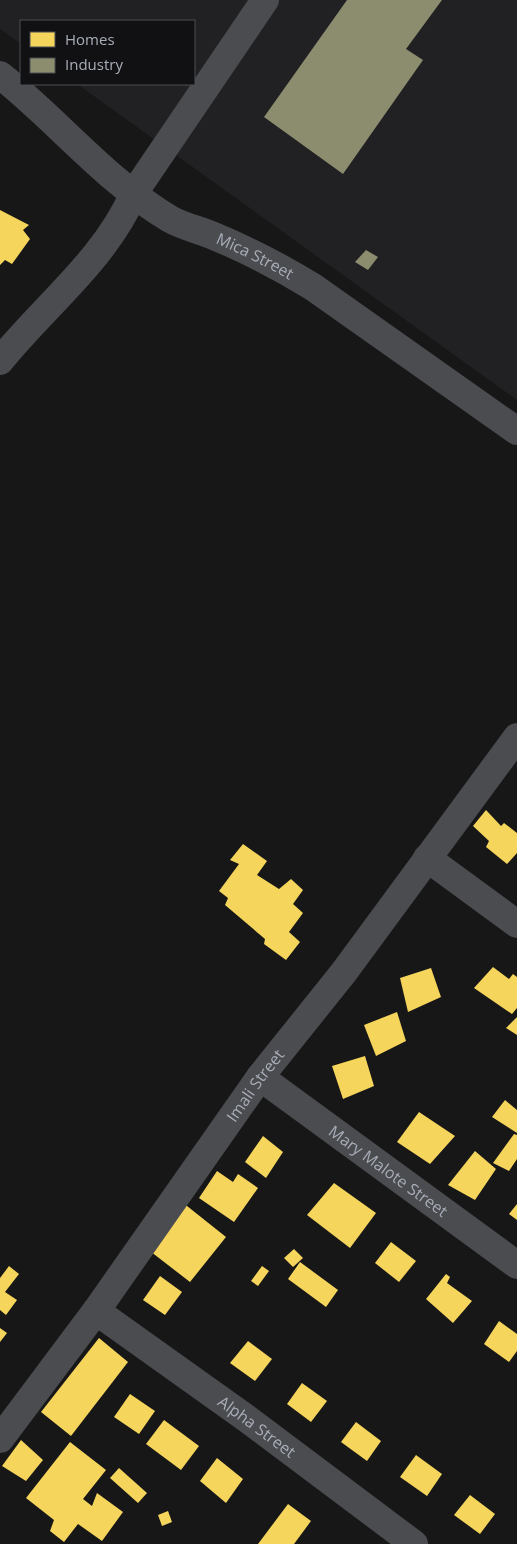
<svg xmlns="http://www.w3.org/2000/svg" width="517" height="1544" font-family="'Open Sans',sans-serif">
<rect width="100%" height="100%" fill="#171717"/>
<path fill="#212123" d="M0 0H517V400L77 84H194V21H21V44L0 29Z"/>
<g fill="#f6d55c">
<path d="M0 210 29 225 23 230 30 239 12 264 5 260 0 265Z"/>
<path d="M486 810 501 826 504 823 517 833V853L507 864 486 847 489 841 473 826Z"/>
<path d="M243 844 267 861 257 875 279 889 291 879 303 890 293 904 303 913 289 932 300 942 286 960 264 944 265 939 225 905 228 898 219 891 239 864 230 860Z"/>
<path d="M493 967 509 979 513 974 517 977V1008L512 1014 474 988Z"/>
<path d="M431 968 441 997 408 1012 400 978Z"/>
<path d="M397 1012 406 1041 376 1056 364 1025Z"/>
<path d="M517 1017V1035L506 1028Z"/>
<path d="M365 1056 374 1086 343 1099 332 1066Z"/>
<path d="M505 1100 517 1110V1133L492 1117Z"/>
<path d="M419 1112 455 1136 430 1164 397 1142Z"/>
<path d="M514 1134 517 1135V1159L509 1171 493 1163Z"/>
<path d="M263 1136 283 1152 266 1178 245 1162Z"/>
<path d="M475 1151 496 1169 475 1200 448 1185Z"/>
<path d="M217 1171 233 1182 238 1174 258 1188 234 1222 199 1198Z"/>
<path d="M334 1183 376 1213 350 1248 307 1215Z"/>
<path d="M182 1202 226 1237 190 1282 146 1248Z"/>
<path d="M517 1204V1220L509 1214Z"/>
<path d="M391 1242 416 1261 399 1282 375 1263Z"/>
<path d="M294 1249 303 1258 293 1267 284 1258Z"/>
<path d="M300 1262 338 1290 326 1307 288 1279Z"/>
<path d="M9 1266 19 1274 5 1292 17 1300 6 1315 0 1310V1278Z"/>
<path d="M262 1266 269 1271 258 1286 251 1281Z"/>
<path d="M446 1274 450 1277 447 1283 472 1301 453 1323 426 1299Z"/>
<path d="M160 1276 182 1292 165 1315 143 1300Z"/>
<path d="M499 1321 517 1334V1351L509 1362 484 1344Z"/>
<path d="M0 1328 7 1333 0 1342Z"/>
<path d="M99 1338 128 1362 71 1436 41 1412Z"/>
<path d="M248 1341 272 1359 255 1381 230 1363Z"/>
<path d="M302 1383 327 1401 311 1422 287 1404Z"/>
<path d="M130 1394 155 1411 139 1434 114 1417Z"/>
<path d="M164 1420 199 1446 181 1470 146 1444Z"/>
<path d="M356 1422 381 1441 367 1461 341 1442Z"/>
<path d="M21 1440 43 1460 26 1481 2 1466Z"/>
<path d="M70 1442 106 1470 83 1499 92 1506 97 1493 123 1512 102 1541 78 1524 64 1542 50 1531 54 1520 26 1498Z"/>
<path d="M416 1455 442 1474 427 1496 400 1477Z"/>
<path d="M217 1458 243 1479 226 1503 200 1481Z"/>
<path d="M119 1468 147 1493 138 1503 110 1478Z"/>
<path d="M470 1495 495 1514 480 1534 454 1515Z"/>
<path d="M288 1504 311 1521 294 1544H258Z"/>
<path d="M168 1511 172 1522 162 1526 158 1515Z"/>
</g>
<g fill="#8c8c6e">
<path d="M347 0H442L406 49 423 60 343 174 264 117Z"/>
<path d="M366 250 378 257 368 270 355 262Z"/>
</g>
<g fill="none" stroke-linecap="round" stroke-linejoin="round">
<g stroke="#4b4c50" stroke-width="28">
<path id="s1" d="M0 75C57 120 107 182 170 219 184 227 201 230 216 237 250 251 282 268 313 287L517 431"/>
<path d="M0 361C45 305 105 260 134 193L265 0"/>
<path d="M427 858 517 924"/>
<path id="s2" d="M260 1077 517 1265"/>
<path id="s3" d="M96 1311 246 1418 414 1544"/>
<path id="s4" d="M0 1439 96 1311 260 1077 344 972 517 737"/>
</g>
</g>
<g text-anchor="middle" dominant-baseline="central" stroke-width="5" stroke-linejoin="round" paint-order="stroke">
<g font-size="16" fill="#a8adb8" stroke="#111113">
<text stroke="none"><textPath href="#s1" startOffset="316">Mica Street</textPath></text>
<text stroke="none"><textPath href="#s4" startOffset="436">Imali Street</textPath></text>
<text stroke="none"><textPath href="#s2" startOffset="159">Mary Malote Street</textPath></text>
<text stroke="none"><textPath href="#s3" startOffset="198">Alpha Street</textPath></text>
</g>
</g>
<rect x="20" y="20" width="175" height="65" fill="#111113" stroke="#4d4f55"/>
<rect x="30" y="32" width="25" height="15" fill="#f6d55c" stroke="#4d4f55"/>
<text x="65" y="45" font-size="15" fill="#a8adb8">Homes</text>
<rect x="30" y="58" width="25" height="15" fill="#8c8c6e" stroke="#4d4f55"/>
<text x="65" y="70" font-size="15" fill="#a8adb8">Industry</text>
</svg>
